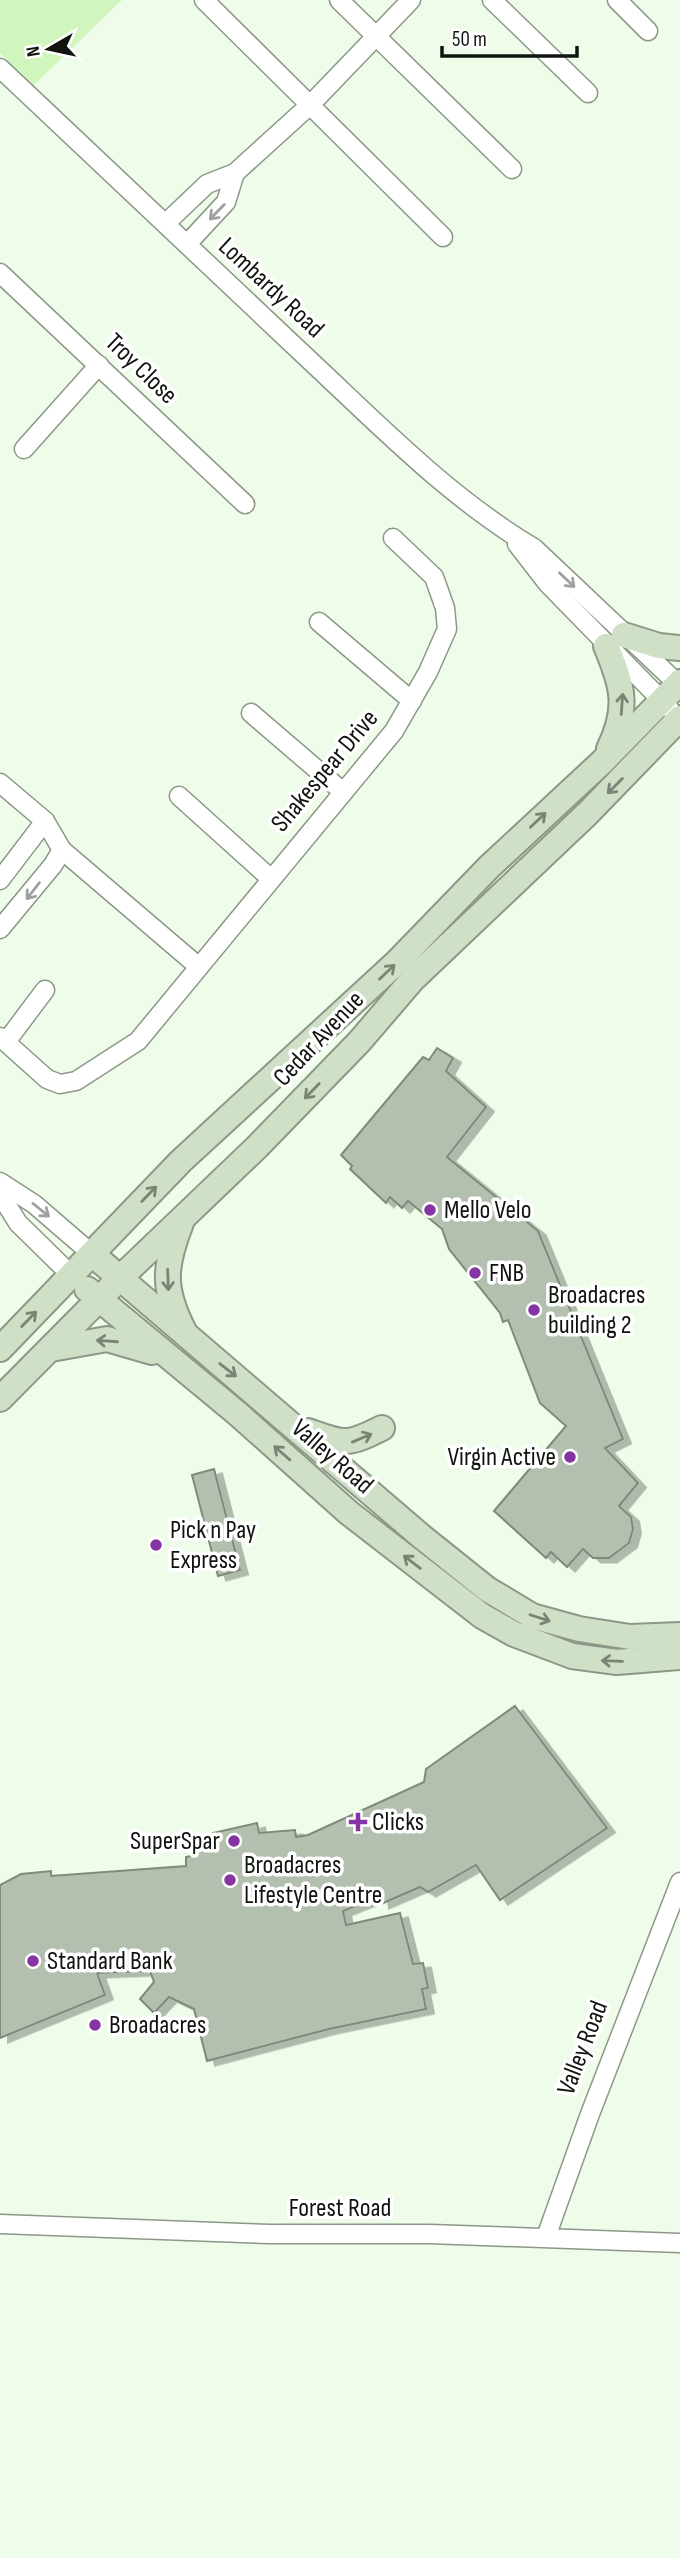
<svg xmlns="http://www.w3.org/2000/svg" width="680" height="2558" font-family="'Sofia Sans Condensed',sans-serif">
<defs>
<filter id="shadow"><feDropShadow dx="8" dy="4.5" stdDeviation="0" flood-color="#0004"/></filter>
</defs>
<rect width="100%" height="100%" fill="#effcea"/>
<path fill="#d0f6be" d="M0 0H122L34 85 0 53Z"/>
<g fill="#b4c0af" stroke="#7f8a7a" stroke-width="2" filter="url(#shadow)">
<path d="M437 1048 453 1058 446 1071 486 1107 447 1157 538 1231 623 1439 605 1448 638 1483 619 1506 631 1517 633 1529 629 1543 609 1558H593L583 1549 567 1567 551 1552 546 1558 494 1511 566 1426 540 1403 508 1320 503 1322 500 1313 449 1249 442 1229 408 1201 402 1208 390 1197 386 1203 350 1169 352 1166 341 1155 423 1057 429 1060Z"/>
<path d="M214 1469 240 1570 218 1576 192 1475Z"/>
<path d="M515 1706 607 1828 500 1900 476 1865 428 1892 420 1887 381 1904 380 1896 343 1911 346 1925 400 1913 413 1964 423 1963 428 1988 422 1989 426 2009 329 2029 207 2061 194 2009 169 1997 154 2013 140 1999 154 1982 150 1971 97 1973 105 1995 0 2038V1885L21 1874 51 1871V1876L186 1866V1857L195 1855 194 1848 214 1845 213 1833 257 1823 259 1833 295 1830 296 1837 308 1835 424 1782 426 1769Z"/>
</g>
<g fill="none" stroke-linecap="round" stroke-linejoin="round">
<g stroke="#8c9887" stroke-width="21">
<g id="street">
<path d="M204 0 443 237"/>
<path d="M339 0 512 169"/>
<path d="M492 0 588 93"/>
<path d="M617 0 648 31"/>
<path d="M0 68C102 163 203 259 304 355 377 423 448 497 534 548L680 686"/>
<path d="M166 223 207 184 235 173 310 105 411 0"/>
<path d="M187 244 226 202 235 173"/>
<path d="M0 273 245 504"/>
<path d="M24 449 99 365"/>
<path d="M517 544 548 584 669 708"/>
<path d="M319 622 412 701"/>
<path d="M251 713 343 792"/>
<path d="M0 783 45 821 62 850 199 967"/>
<path d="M179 796 270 878"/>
<path d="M0 880 45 821"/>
<path d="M0 929 53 865 62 850"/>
<path d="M0 1037 47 1079 60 1084 76 1081 138 1041 394 731 428 672 447 629 445 608 434 577 393 538"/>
<path d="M6 1042 45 990"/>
<path d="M0 1182 34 1204 92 1254"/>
<path d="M0 1194 18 1223 71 1275"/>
<path d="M0 2224 269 2234H430L680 2243"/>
<path d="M546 2237 590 2114 680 1882"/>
</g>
</g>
<g stroke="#8c9887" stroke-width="28">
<g id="secondary">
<path d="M624 635 659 646 680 648"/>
<path d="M606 646C623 686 629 708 609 749"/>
<path d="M181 1223C164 1266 162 1289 184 1331"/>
<path d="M92 1254 422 1537 487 1589 532 1616 579 1629 630 1637 680 1635"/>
<path d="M87 1289 238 1414 349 1513 482 1616 514 1634 572 1656 617 1662 680 1657"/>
<path d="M0 1349 181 1161 397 962 489 867 602 762 680 682"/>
<path d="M51 1349 107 1339 152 1352"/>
<path d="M0 1399 119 1279 257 1147 359 1042 413 979 588 813 680 718"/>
<path d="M308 1431C345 1444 346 1446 382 1428"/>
</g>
</g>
<use href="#street" stroke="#fff" stroke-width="18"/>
<use href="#secondary" stroke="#d0e0c7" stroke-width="24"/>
</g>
<defs><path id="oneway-shaft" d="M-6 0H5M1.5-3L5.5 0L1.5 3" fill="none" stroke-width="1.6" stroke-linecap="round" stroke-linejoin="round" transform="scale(1.75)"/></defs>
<g stroke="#9fa19f">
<use href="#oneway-shaft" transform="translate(217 212) rotate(134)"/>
<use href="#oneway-shaft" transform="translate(567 580) rotate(44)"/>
<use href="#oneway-shaft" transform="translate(33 891) rotate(128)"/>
<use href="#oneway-shaft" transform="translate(41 1210) rotate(39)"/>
</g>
<g stroke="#7a8474">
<use href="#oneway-shaft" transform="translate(622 704) rotate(-86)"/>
<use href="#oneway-shaft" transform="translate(615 786) rotate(135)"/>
<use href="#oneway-shaft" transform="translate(538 820) rotate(-43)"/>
<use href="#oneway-shaft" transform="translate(387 972) rotate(-43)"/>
<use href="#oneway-shaft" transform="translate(312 1091) rotate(134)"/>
<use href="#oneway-shaft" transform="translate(149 1194) rotate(-46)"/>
<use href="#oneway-shaft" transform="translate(168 1280) rotate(88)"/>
<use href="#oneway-shaft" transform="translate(29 1319) rotate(-46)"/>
<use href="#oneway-shaft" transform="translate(107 1341) rotate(-176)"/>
<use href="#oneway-shaft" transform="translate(228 1370) rotate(38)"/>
<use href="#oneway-shaft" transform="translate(362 1438) rotate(-23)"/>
<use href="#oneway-shaft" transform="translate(282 1453) rotate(-139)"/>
<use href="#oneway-shaft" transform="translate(412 1562) rotate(-142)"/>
<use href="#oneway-shaft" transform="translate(540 1618) rotate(18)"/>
<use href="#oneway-shaft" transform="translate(612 1661) rotate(-178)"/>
</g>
<g fill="#8634a3" stroke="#fff" stroke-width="2.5">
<circle cx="430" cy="1210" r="7"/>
<circle cx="475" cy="1273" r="7"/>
<circle cx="534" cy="1310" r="7"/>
<circle cx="570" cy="1457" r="7"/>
<circle cx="156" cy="1545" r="7"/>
<path d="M354.5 1811.5h7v7h7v7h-7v7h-7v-7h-7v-7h7z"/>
<circle cx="234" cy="1841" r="7"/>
<circle cx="230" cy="1880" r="7"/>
<circle cx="33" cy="1961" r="7"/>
<circle cx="95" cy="2025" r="7"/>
</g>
<g text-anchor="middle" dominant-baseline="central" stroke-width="7" stroke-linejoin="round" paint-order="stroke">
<g font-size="26" fill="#10140e" stroke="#fff">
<text transform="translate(271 288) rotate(43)">Lombardy Road</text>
<text transform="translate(141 369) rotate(44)">Troy Close</text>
<text transform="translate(325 771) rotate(-50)">Shakespear Drive</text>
<text transform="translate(319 1039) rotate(-47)">Cedar Avenue</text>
<text transform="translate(332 1457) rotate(41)">Valley Road</text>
<text transform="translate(583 2048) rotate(-69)">Valley Road</text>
<text x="340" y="2208">Forest Road</text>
</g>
<g font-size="26" fill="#10140e" stroke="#fff" text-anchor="start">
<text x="444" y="1210">Mello Velo</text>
<text x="489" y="1273">FNB</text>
<text x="548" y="1295">Broadacres<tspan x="548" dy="30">building 2</tspan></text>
<text x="556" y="1457" text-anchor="end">Virgin Active</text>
<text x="170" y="1530">Pick n Pay<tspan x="170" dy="30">Express</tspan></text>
<text x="372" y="1822">Clicks</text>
<text x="220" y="1841" text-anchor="end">SuperSpar</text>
<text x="244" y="1865">Broadacres<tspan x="244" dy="30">Lifestyle Centre</tspan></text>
<text x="47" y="1961">Standard Bank</text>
<text x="109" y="2025">Broadacres</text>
</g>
</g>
<g transform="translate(49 49) rotate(261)" stroke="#ffffff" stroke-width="5" paint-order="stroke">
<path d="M0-5L12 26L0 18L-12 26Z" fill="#10140e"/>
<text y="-10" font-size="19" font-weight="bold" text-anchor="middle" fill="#10140e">N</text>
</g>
<path d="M442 46v10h135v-10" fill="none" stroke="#10140e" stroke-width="3.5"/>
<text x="452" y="46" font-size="21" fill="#10140e" stroke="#ffffff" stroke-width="5" paint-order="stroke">50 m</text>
</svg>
